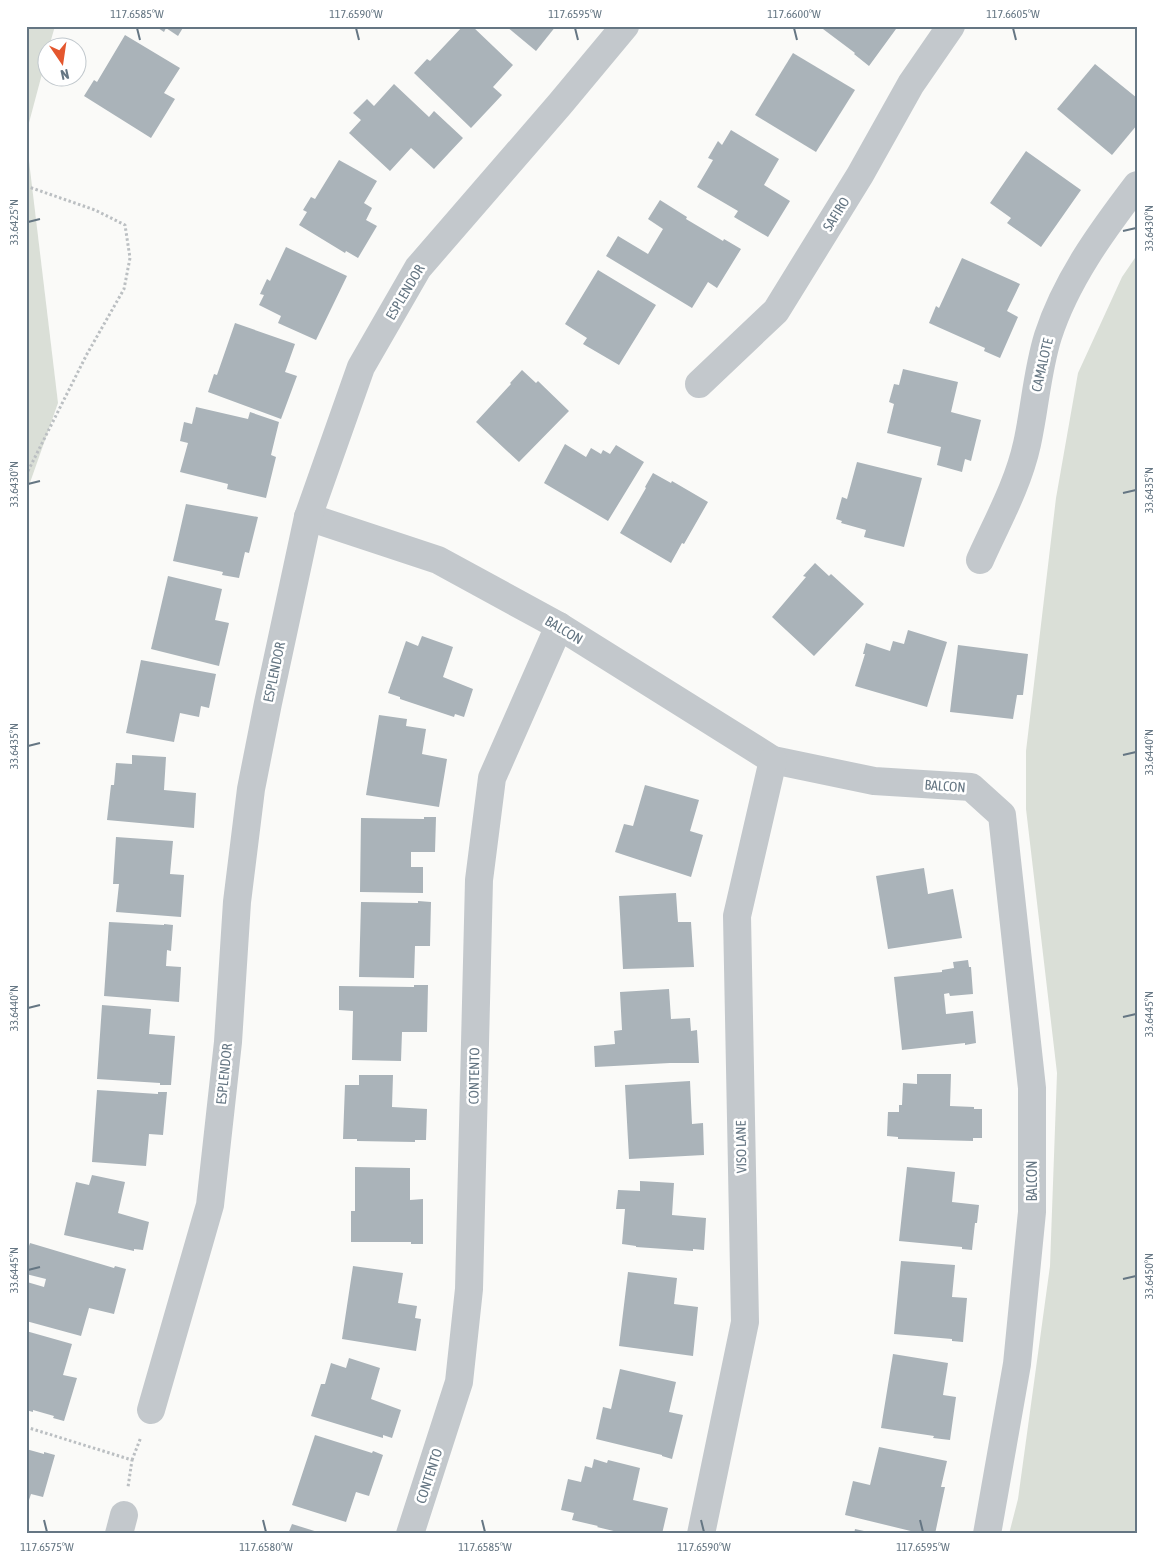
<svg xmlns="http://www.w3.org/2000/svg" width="1163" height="1560" font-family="'Asap Condensed',sans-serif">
<rect width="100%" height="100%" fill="#fafaf8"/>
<g fill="#dadfd7">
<path d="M26 26H55L49 47 48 48 47 55 26 134Z"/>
<path d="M26 136 58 403 26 494Z"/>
<path d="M1137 255V1534H1009L1018 1499 1050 1266 1057 1073 1026 809V751L1056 498 1078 373 1122 277Z"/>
</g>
<g fill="#aab3b9">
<path d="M155 26H184L178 36 166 28 164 32Z"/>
<path d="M463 26H472L513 65 493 87 502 95 471 128 414 73 427 59 430 61Z"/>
<path d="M506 26H556L536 51Z"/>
<path d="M819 26H893L896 29 869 66 854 54 855 53Z"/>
<path d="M125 35 180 68 164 93 175 99 151 138 84 96 94 80 97 82Z"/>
<path d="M793 53 855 90 816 152 755 115Z"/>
<path d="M1095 64 1137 98V125L1112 155 1057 109Z"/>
<path d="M394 84 429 117 434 111 463 138 434 169 411 148 390 171 349 133 361 120 353 113 367 99 374 106Z"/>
<path d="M731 130 779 159 764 185 790 201 768 237 734 217 738 211 697 187 713 160 708 158 718 141 722 145Z"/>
<path d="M1026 151 1081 190 1041 247 1007 223 1011 218 990 203Z"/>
<path d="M339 160 377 181 364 203 372 208 366 220 377 226 358 258 346 251 345 253 299 225 307 212 303 210 311 197 315 199Z"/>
<path d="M660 200 687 217 686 219 723 241 724 239 741 249 717 288 708 282 692 308 606 256 618 236 648 254 663 229 648 219Z"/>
<path d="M286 247 347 276 316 340 278 323 281 316 259 305 264 295 260 294 267 279 270 281Z"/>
<path d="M962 258 1020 284 1007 311 1018 317 1000 358 984 351 985 348 929 323 936 306 939 308Z"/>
<path d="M598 270 656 305 619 365 583 344 587 338 565 324Z"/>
<path d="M235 323 295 344 285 372 297 376 281 419 208 392 214 374 217 375Z"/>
<path d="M903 369 958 382 951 412 981 420 971 461 965 459 962 472 937 465 941 447 887 433 894 404 889 402 894 384 899 385Z"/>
<path d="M522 370 536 383 538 381 569 411 519 462 476 422 511 384 510 383Z"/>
<path d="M196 407 248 419 250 412 279 422 271 455 276 457 266 498 227 489 228 484 180 472 188 443 180 441 184 422 192 424Z"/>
<path d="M565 444 586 457 591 448 601 454 603 450 610 454 616 445 644 462 608 521 544 483Z"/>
<path d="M857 462 922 478 904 547 864 537 866 530 841 523 842 521 836 519 842 497 847 499Z"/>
<path d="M653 473 671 483 672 481 708 502 684 544 682 543 671 563 620 533 646 488 645 487Z"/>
<path d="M186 504 258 517 249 553 245 552 239 578 222 575 223 572 173 561Z"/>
<path d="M815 563 829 576 831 574 864 604 814 656 772 617 806 577 803 576Z"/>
<path d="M168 576 222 589 215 620 229 623 219 666 151 649Z"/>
<path d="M908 630 947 642 927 707 855 686 865 654H863L866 643 890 651 893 641 904 644Z"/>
<path d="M422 636 453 647 443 677 473 689 464 717 455 714 454 717 400 699V697L388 693 406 641 418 646Z"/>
<path d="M958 645 1028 654 1023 695H1017L1013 719 950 712Z"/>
<path d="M141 660 216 674 209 708 201 706 199 717 180 713 174 742 126 733Z"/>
<path d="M379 715 407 719 406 726 426 729 422 754 447 759 439 807 366 795Z"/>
<path d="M132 755 166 757 164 790 196 793 194 828 107 820 111 785H114L116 763 132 764Z"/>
<path d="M645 785 699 800 690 831 703 835 691 877 615 852 624 824 633 826Z"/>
<path d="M424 817H436L435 852H411V867H423V893L360 892 361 818 424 819Z"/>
<path d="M116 837 173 841 170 874 184 875 181 917 116 912 119 884H113Z"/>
<path d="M924 868 928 894 953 889 962 938 888 949 876 876Z"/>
<path d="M676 893 678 922H691L694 967 623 969 619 896Z"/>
<path d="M418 901 431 902 430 946H415L414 978 359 977 361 902 418 903Z"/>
<path d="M109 922 164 925V924L173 925 171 951 167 950 166 966 181 967 179 1002 104 996Z"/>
<path d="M968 960 969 967H971L973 994 950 996 949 993 944 994 946 1014 973 1011 976 1043 965 1045V1043L902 1050 894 977 942 972V970L954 968 953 962Z"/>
<path d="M414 985H428L427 1032H402L401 1061 352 1060 353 1011 339 1010V986L414 987Z"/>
<path d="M669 989 671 1019 690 1018 691 1031 697 1030 699 1063H670L595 1067 594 1046 615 1044 614 1031 622 1030 620 992Z"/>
<path d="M102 1005 151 1009 149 1034 175 1036 171 1085H160V1083L97 1079Z"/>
<path d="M917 1074H951L950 1106 974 1107V1109H982V1138H973V1141L898 1139V1137L887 1136 888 1112H899V1105H902L903 1083 917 1084Z"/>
<path d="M359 1075H393L392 1107 427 1109 426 1140H415V1142L357 1141V1139H343L345 1085H359Z"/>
<path d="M690 1081 692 1124 703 1123 704 1155 629 1159 625 1085Z"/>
<path d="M97 1090 158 1094V1092H167L163 1135 149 1134 146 1166 92 1162Z"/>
<path d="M355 1167 410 1168V1200L423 1199V1244H411V1242H351V1211H355Z"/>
<path d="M907 1167 955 1172 952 1202 979 1205 977 1223H975L972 1250 962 1249V1247L899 1241Z"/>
<path d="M92 1175 125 1182 118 1213 149 1222 143 1250 134 1249V1251L64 1235 76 1182 89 1185Z"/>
<path d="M640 1181 674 1183 672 1215 706 1218 704 1250 693 1249V1251L636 1247V1246L622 1244 625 1209H616L618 1190 640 1191Z"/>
<path d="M30 1243 114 1268 115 1266 126 1269 114 1314 89 1308 81 1336 26 1321 27 1282 44 1287 46 1279 26 1274V1255Z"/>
<path d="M901 1261 955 1265 952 1297 967 1298 963 1342 952 1341V1339L894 1334Z"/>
<path d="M353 1266 403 1273 398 1303 417 1306 415 1318 421 1319 416 1351 342 1339Z"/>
<path d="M628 1272 677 1278 674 1304 698 1307 693 1356 619 1346Z"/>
<path d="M26 1331 72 1344 63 1375 77 1378 64 1421 53 1418 54 1416 33 1410V1412L26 1410Z"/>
<path d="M893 1354 948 1363 943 1395 956 1397 950 1440 933 1438 934 1436 881 1428Z"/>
<path d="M349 1358 380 1368 371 1399 401 1410 392 1438 383 1435V1438L311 1416 321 1384H325L331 1363 346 1368Z"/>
<path d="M620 1369 676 1382 669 1412 683 1415 672 1459 662 1456V1455L596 1439 603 1407 611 1409Z"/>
<path d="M315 1435 372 1453 373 1451 383 1455 369 1496 356 1492 346 1522 292 1505Z"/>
<path d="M879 1447 947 1461 941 1487H945L935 1534H923L845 1515 853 1481 870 1485Z"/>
<path d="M26 1449 44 1454V1452L55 1455 43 1497 31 1494 27 1506Z"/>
<path d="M594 1459 607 1463 608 1460 640 1468 633 1500 668 1508 662 1534H626L597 1527 598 1526 572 1520 574 1513 561 1510 568 1479 581 1482 585 1466 592 1468Z"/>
<path d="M292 1524 321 1533V1534H288Z"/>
<path d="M855 1529 873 1533 872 1534H854Z"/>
</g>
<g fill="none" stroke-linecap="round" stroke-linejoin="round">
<g stroke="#bbbfc2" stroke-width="3" stroke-dasharray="2.5 2.5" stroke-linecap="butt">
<path d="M26 186 95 210 125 225 130 258 124 289 87 354 26 475"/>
<path d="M26 1427 132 1460 128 1487"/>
<path d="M132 1460 141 1437"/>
</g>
<g stroke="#c3c8cc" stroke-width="28">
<path d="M699 384 776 311 860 175 911 84 951 26"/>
<path d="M308 517 438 560 559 626 773 760 874 781 971 787 1002 815 1032 1088V1212L1017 1364 987 1534"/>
<path d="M980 560C997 522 1018 485 1027 444 1035 408 1037 371 1048 336 1066 280 1102 231 1137 185"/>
<path d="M151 1410 210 1205 228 1042 237 902 251 789 268 703 308 517 361 367 418 268 560 104 625 26"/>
<path d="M119 1534 124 1515"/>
<path d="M410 1534 459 1382 469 1289 479 880 492 778 559 626"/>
<path d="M701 1534 745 1322 737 916 773 760"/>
</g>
</g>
<path fill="none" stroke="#657683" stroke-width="2" d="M137 28 140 40M356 28 359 40M575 28 578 40M794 28 797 40M1013 28 1016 40M28 222 40 219M1123 231 1136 228M28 484 40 481M1123 493 1136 490M28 746 40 743M1123 755 1136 752M28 1008 40 1005M1123 1017 1136 1014M28 1270 40 1267M1123 1279 1136 1276M44 1520 47 1532M263 1520 266 1532M482 1520 485 1532M701 1520 704 1532M920 1520 923 1532"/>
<g text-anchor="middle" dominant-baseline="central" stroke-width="5" stroke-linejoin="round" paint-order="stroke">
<g font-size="14" fill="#657683" stroke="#fff">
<text transform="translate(836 214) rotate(-58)">SAFIRO</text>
<text transform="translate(405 292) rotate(-59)">ESPLENDOR</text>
<text transform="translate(1042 365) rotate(-77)">CAMALOTE</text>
<text transform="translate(564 630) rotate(31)">BALCON</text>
<text transform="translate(274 672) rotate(-78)">ESPLENDOR</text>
<text transform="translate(945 786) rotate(4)">BALCON</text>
<text transform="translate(224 1074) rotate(-84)">ESPLENDOR</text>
<text transform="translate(474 1076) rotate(-89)">CONTENTO</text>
<text transform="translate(741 1147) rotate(-91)">VISO LANE</text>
<text transform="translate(1032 1181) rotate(-90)">BALCON</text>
<text transform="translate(429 1476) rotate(-72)">CONTENTO</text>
</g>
</g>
<rect width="1163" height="1560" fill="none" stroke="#ffffff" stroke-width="55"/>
<g transform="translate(62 62) rotate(167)"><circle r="24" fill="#ffffff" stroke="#c1c8cd"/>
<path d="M0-4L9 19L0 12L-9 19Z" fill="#e4572e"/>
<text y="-8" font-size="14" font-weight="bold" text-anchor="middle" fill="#657683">N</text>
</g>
<rect x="28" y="28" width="1108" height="1504" fill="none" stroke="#657683" stroke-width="2"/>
<g font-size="12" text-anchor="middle" fill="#657683">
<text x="137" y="18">117.6585°W</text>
<text x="356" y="18">117.6590°W</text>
<text x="575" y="18">117.6595°W</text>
<text x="794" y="18">117.6600°W</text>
<text x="1013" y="18">117.6605°W</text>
<text transform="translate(14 222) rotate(-90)" y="4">33.6425°N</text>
<text transform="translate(1149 228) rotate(-90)" y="4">33.6430°N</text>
<text transform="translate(14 484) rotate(-90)" y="4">33.6430°N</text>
<text transform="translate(1149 490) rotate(-90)" y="4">33.6435°N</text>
<text transform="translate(14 746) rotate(-90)" y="4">33.6435°N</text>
<text transform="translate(1149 752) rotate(-90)" y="4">33.6440°N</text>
<text transform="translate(14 1008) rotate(-90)" y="4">33.6440°N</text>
<text transform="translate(1149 1014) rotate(-90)" y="4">33.6445°N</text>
<text transform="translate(14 1270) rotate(-90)" y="4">33.6445°N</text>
<text transform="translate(1149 1276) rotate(-90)" y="4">33.6450°N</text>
<text x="47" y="1551">117.6575°W</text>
<text x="266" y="1551">117.6580°W</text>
<text x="485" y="1551">117.6585°W</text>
<text x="704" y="1551">117.6590°W</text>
<text x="923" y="1551">117.6595°W</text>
</g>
</svg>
